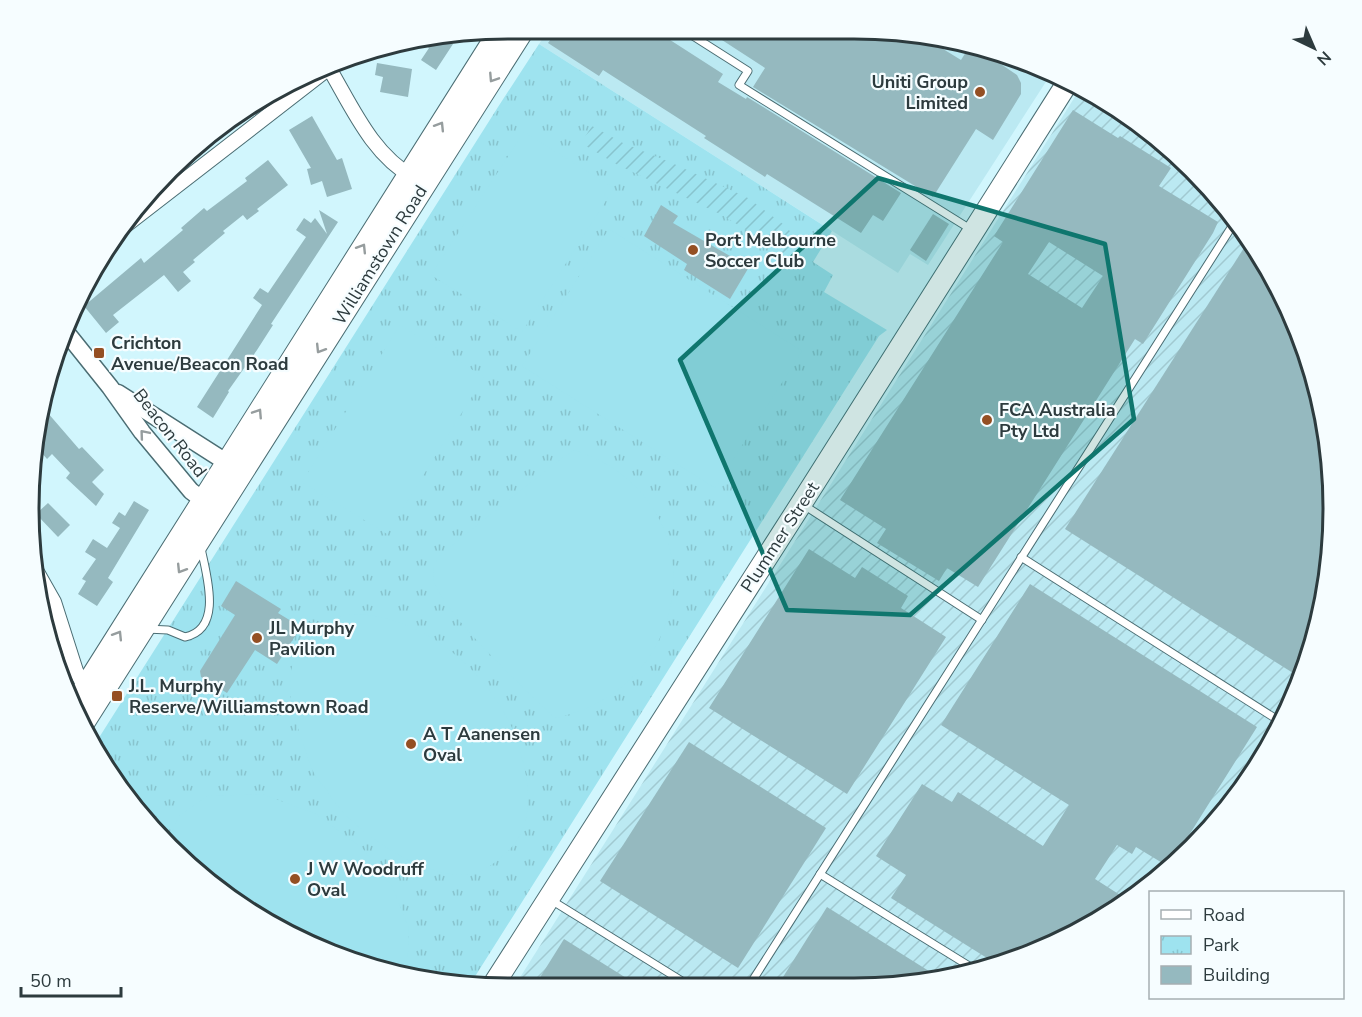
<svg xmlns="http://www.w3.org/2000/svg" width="1362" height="1017" font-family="'Nunito Sans',sans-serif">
<defs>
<pattern id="industrial-furrows" width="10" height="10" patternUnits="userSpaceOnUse" patternTransform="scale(1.5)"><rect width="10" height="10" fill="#bbe9f2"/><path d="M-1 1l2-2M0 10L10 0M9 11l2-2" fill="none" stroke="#a1c9d1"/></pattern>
<pattern id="park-tufts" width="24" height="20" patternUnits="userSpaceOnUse" patternTransform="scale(1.5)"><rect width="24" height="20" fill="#9ee3ef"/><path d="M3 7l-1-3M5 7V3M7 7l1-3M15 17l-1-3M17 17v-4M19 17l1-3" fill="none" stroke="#88c4ce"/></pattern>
<pattern id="garden-furrows" width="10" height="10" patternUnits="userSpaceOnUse" patternTransform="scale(1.5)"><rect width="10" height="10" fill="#9ee3ef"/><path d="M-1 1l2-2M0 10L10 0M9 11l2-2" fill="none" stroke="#88c4ce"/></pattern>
</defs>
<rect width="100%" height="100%" fill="#d1f6fd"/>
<path fill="#bbe9f2" d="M549 29 885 30 977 45 1049 77 928 265 910 254 898 273 539 44Z"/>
<path fill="url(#industrial-furrows)" d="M1078 92 1142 130 1235 217 1284 297 1317 385 1332 477 1329 571 1308 663 1269 749 1214 825 1145 890 1037 952 917 984 514 987Z"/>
<path fill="url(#park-tufts)" d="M539 44 832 231 813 262 833 275 824 292 887 330 879 336 469 986 384 972 269 924 192 870 127 800 95 744 498 107Z"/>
<path fill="url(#garden-furrows)" d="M592 126 623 143 672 163 748 198 787 227 805 254 799 264 724 216 616 164 581 143Z"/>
<g fill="#9ee3ef">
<path d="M524 132 614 188 522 332 431 275Z"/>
<path d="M609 229 802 351 715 488 522 366Z"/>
<path d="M400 325 484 377 387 534 302 482Z"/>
<path d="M574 450C718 496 700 687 555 718 531 695 433 605 433 575 433 567 437 560 441 554L554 464Z"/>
<path d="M350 614C418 613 485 667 512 728 519 743 523 760 526 776 531 806 528 834 504 855 496 862 484 871 474 874 432 882 369 841 342 811 336 805 331 797 326 789 322 784 316 778 313 771 308 761 305 748 301 737 298 727 293 716 292 706 283 659 304 626 350 614Z"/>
<path d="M262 794 316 814 363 849 393 888 409 929 407 976 384 972 269 924 192 870 167 843 179 816 207 796Z"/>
</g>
<g fill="#95b9bf" fill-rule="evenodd">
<path d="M558 29H653L723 74 718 82 746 99 747 97 901 193 883 221 873 215 861 233 767 174 765 177 704 138 706 136 603 70 599 76 548 43Z"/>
<path d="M705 29 885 30 922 36 961 60 971 44 1017 75 1021 83V94L993 140 976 129 933 197 753 87 765 68Z"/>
<path d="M443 37 453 44 436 70 421 60 429 48 419 40Z"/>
<path d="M377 63 412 69 408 97 380 92 383 77 375 75Z"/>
<path d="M1073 110 1118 138 1120 136 1171 168 1159 186 1218 222 1213 233 1143 344 1135 339 978 587 947 568 939 581 877 543 886 529 840 500 1003 242 994 236ZM1049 242 1103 276 1082 308 1028 274Z"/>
<path d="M312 116 337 160 342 158 352 189 327 197 322 181 311 185 307 169 311 168 289 130Z"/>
<path d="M268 160 288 185 257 209 259 211 247 220 243 215 223 231 225 233 193 260 195 262 183 272 191 281 178 292 164 275 113 315 119 322 106 333 84 306 141 258 144 263 183 230 181 228 204 208 207 211 247 181 245 178Z"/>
<path d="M661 205 678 216 673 223 749 267 730 299 684 270 687 264 644 236Z"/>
<path d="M319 210 338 222 271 324 273 325 257 350 228 391 229 392 213 418 197 407 262 305 253 298 260 288 268 293 306 237 296 230 304 218 311 223 315 218 327 234Z"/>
<path d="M933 214 949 224 926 261 910 250Z"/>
<path d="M1249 240 1284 297 1317 385 1332 477 1329 571 1313 641 1293 673 1065 529Z"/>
<path d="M47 412 79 449 82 447 104 470 92 482 104 494 96 506 66 478 70 473 52 454 47 459 36 446 37 420Z"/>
<path d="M134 501 149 510 108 578 113 582 97 606 78 594 86 581 82 579 96 559 85 552 93 539 107 548 120 528 112 523 119 512 125 516Z"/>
<path d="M48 503 70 525 58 537 36 514Z"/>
<path d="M809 549 855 578 862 567 908 596 901 608 946 637 847 794 709 708Z"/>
<path d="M236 581 281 609 278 613 301 627 277 664 255 650 227 693 201 677 200 671 235 615 221 606Z"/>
<path d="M1030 584 1257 727 1169 867 1136 847 1132 854 1117 845 1095 879 1128 900 1037 952 995 963 891 898 906 875 876 856 922 784 952 802 958 792 1043 846 1069 805 941 725Z"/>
<path d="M689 742 826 828 738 968 600 881Z"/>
<path d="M827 907 940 978 916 984 778 985Z"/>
<path d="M564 939 639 986 534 987Z"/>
</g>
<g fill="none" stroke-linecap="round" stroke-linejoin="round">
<g stroke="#4b6d73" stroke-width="9">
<g id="service">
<path d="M682 29 748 71 739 85 972 230"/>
<path d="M802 504 982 620"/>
<path d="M1021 557 1281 722"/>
<path d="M146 629 168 630 185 637C224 629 206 574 201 548"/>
<path d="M820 874 974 969"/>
<path d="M551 900 690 986"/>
<path d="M749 986 1236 220"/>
</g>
</g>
<g stroke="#4b6d73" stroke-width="16">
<g id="minor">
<path d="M329 68C353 109 372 154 414 178"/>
<path d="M125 226 329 68"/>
<path d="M37 572 54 602 76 671 81 680 87 685"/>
</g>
</g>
<g stroke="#4b6d73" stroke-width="19">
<g id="tertiary">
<path d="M66 332 110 387 142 432 191 491 203 500"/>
<path d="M118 393 226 462"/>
</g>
</g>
<g stroke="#4b6d73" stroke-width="23">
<g id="primary">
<path d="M73 706 500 30"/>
<path d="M83 724 524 29"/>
<path d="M492 987 801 504 1066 85"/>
</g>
</g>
<use href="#service" stroke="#fff" stroke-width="7"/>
<use href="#minor" stroke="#fff" stroke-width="14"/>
<use href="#tertiary" stroke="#fff" stroke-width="16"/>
<use href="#primary" stroke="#fff" stroke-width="21"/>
</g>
<defs><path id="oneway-chevron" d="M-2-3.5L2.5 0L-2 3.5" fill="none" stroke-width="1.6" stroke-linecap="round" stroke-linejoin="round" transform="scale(1.5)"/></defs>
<g stroke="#969d9e">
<use href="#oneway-chevron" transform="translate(493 78) rotate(123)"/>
<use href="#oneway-chevron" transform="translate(440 126) rotate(-58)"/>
<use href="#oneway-chevron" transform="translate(362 248) rotate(-58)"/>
<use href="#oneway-chevron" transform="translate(320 349) rotate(122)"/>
<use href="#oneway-chevron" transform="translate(258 413) rotate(-57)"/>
<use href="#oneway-chevron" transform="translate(144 434) rotate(-130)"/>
<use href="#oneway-chevron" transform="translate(181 569) rotate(122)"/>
<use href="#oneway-chevron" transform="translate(118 635) rotate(-58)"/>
</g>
<path fill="#0f766e" fill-opacity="0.2" stroke="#0f766e" stroke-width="4.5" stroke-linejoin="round" d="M878 178 1105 244 1134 419 910 615 787 610 680 360Z"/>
<g fill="#944f23" stroke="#f6fdff" stroke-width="2">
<circle cx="980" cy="92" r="6"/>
<circle cx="693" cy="250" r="6"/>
<rect x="93" y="347" width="12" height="12" rx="3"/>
<circle cx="987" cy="420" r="6"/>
<circle cx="257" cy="638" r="6"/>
<rect x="111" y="690" width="12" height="12" rx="3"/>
<circle cx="411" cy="744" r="6"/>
<circle cx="295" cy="879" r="6"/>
</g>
<g text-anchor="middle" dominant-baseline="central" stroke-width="4.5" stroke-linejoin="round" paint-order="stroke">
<g font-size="18" font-weight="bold" fill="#2d3b3e" stroke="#f6fdff" text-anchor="start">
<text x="968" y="82" text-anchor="end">Uniti Group<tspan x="968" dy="21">Limited</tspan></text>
<text x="705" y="240">Port Melbourne<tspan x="705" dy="21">Soccer Club</tspan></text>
<text x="111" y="343">Crichton<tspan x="111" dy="21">Avenue/Beacon Road</tspan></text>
<text x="999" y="410">FCA Australia<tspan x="999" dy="21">Pty Ltd</tspan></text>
<text x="269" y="628">JL Murphy<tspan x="269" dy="21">Pavilion</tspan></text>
<text x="129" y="686">J.L. Murphy<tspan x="129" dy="21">Reserve/Williamstown Road</tspan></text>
<text x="423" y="734">A T Aanensen<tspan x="423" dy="21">Oval</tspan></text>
<text x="307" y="869">J W Woodruff<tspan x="307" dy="21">Oval</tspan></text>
</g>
<g font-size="18" fill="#2d3b3e" stroke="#f6fdff">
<text transform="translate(380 255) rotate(-58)">Williamstown Road</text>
<text transform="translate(170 433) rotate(52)">Beacon Road</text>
<text transform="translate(780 537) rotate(-57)">Plummer Street</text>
</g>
</g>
<path d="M0 0H1362V1017H0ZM508 39H854A469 469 0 0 1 1323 508V509A469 469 0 0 1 854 978H508A469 469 0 0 1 39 509V508A469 469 0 0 1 508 39Z" fill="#f6fdff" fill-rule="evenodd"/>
<path fill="none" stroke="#2d3b3e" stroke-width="3" d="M508 39H854A469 469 0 0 1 1323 508V509A469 469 0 0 1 854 978H508A469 469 0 0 1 39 509V508A469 469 0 0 1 508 39Z"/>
<rect x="1149" y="891" width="195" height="108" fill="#f6fdff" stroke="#a6afb2" stroke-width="1.5"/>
<rect x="1161" y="910" width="30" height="9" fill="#ffffff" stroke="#a6afb2" stroke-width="1.5"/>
<text x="1203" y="921" font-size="18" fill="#2d3b3e">Road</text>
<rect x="1161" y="936" width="30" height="18" fill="url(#park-tufts)" stroke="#a6afb2" stroke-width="1.5"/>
<text x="1203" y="951" font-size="18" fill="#2d3b3e">Park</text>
<rect x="1161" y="966" width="30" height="18" fill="#95b9bf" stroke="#a6afb2" stroke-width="1.5"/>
<text x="1203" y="981" font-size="18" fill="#2d3b3e">Building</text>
<g transform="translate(1314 48) rotate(136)" stroke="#f6fdff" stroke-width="4.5" paint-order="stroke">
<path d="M0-4.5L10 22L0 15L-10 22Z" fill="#2d3b3e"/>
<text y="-9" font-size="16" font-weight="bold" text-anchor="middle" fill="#2d3b3e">N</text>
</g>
<path d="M21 987v9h100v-9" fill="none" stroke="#2d3b3e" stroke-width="3"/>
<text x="30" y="987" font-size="18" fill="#2d3b3e" stroke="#f6fdff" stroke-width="4.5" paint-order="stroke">50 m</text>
</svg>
